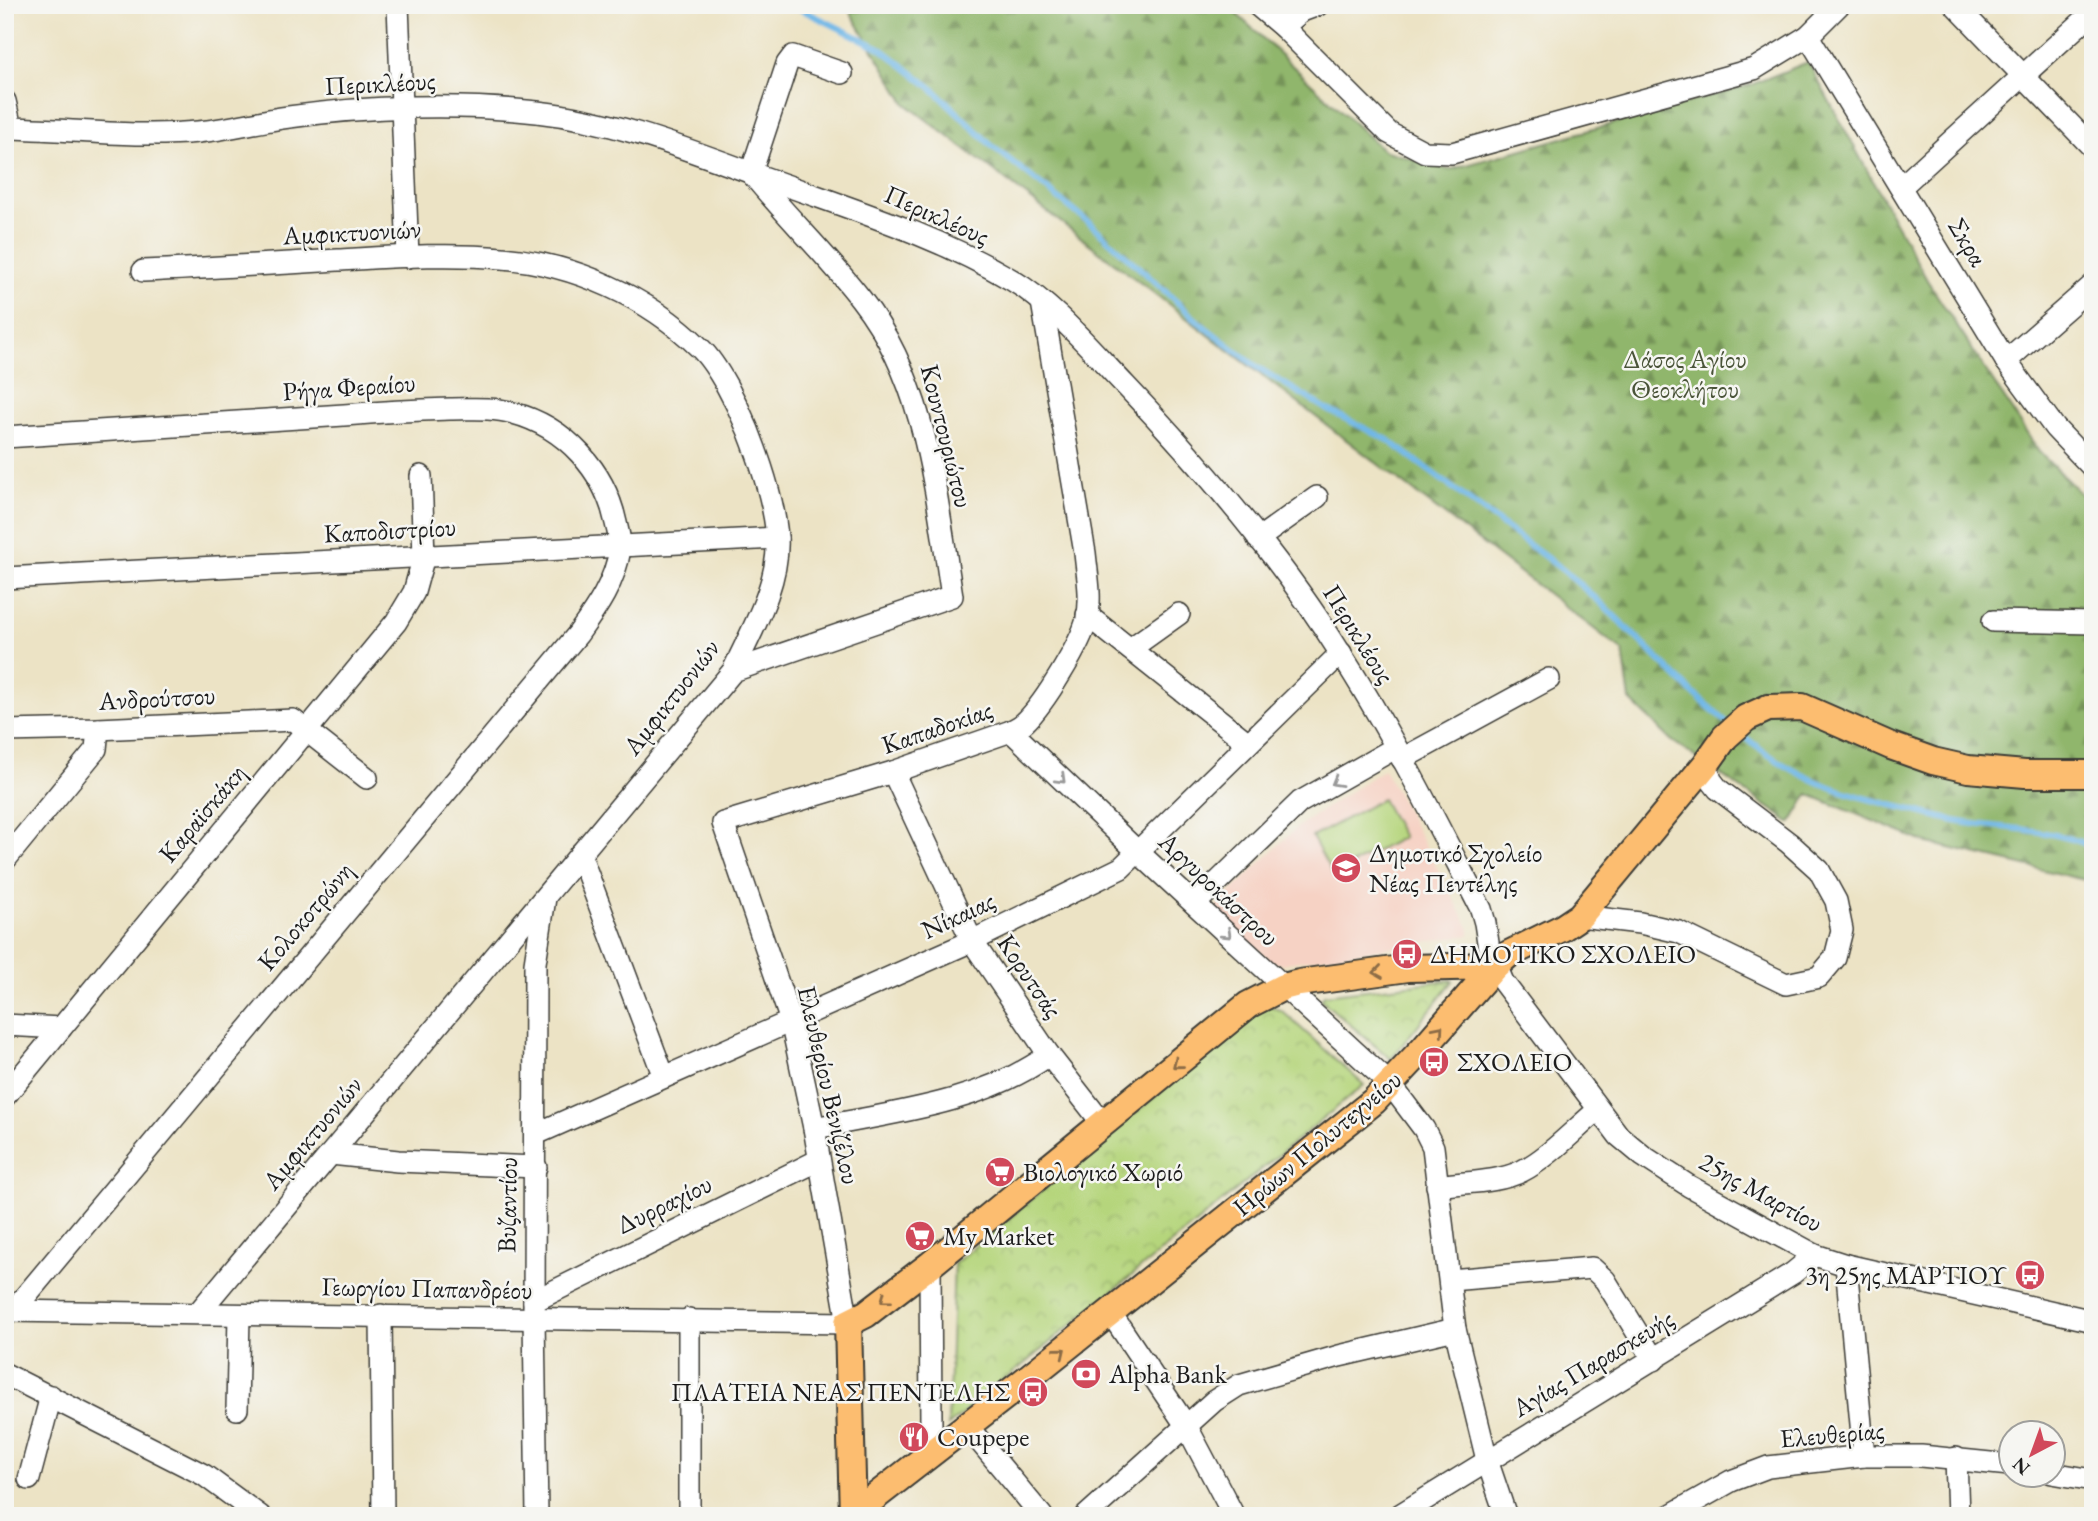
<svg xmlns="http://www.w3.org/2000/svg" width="2098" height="1521" font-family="'EB Garamond',serif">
<defs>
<pattern id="forest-firs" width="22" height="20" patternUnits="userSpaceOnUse" patternTransform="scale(1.75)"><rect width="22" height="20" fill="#90b66c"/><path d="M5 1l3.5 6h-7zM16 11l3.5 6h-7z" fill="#759358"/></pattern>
<pattern id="park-crowns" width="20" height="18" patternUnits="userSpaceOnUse" patternTransform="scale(1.75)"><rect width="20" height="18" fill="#b5d57c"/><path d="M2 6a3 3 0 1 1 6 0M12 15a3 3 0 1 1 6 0" fill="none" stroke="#9bb66b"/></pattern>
</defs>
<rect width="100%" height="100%" fill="#f6f6f2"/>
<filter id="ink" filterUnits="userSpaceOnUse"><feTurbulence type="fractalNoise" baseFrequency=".0143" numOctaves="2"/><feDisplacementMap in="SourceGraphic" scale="14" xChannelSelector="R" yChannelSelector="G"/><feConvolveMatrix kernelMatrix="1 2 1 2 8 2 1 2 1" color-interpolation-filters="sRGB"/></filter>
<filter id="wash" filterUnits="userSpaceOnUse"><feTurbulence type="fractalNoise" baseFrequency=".00686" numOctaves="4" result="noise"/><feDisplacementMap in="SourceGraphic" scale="28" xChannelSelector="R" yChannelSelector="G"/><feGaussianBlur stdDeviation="1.57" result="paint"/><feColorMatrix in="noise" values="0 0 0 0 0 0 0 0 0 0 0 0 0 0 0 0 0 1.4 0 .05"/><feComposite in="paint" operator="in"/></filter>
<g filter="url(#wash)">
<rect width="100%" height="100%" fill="#ece3c5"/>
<path fill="#f6d2c4" d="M1384 769 1470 929V935L1274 965 1213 909 1296 828Z"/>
<path fill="url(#forest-firs)" stroke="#566944" stroke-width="2" d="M846 5H1227L1383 150 1449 170 1753 84 1808 62 1927 280 2039 452 2093 506V882L1924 842 1808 794 1791 823 1671 740 1630 700 1623 651 906 104Z"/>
<g fill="url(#park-crowns)" stroke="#68784c" stroke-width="2">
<path d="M1451 980 1453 981 1391 1059 1321 1000 1324 995Z"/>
<path d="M1266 1004 1282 1011 1364 1085 948 1426 954 1264Z"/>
</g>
<path fill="#b5d57c" stroke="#68784c" stroke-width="2" d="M1382 799 1403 837 1333 875 1312 837Z"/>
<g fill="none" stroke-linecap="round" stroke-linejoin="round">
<g stroke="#70b7e7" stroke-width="6">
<path d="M792 5 880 48 932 88 992 146 1092 225 1200 323 1257 367 1326 409 1388 440 1563 570 1601 603 1695 695 1730 725"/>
<path d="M1739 732C1794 779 1839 793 1908 809 1927 814 1947 820 1966 823 2006 828 2056 830 2093 847"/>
</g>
</g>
</g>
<g filter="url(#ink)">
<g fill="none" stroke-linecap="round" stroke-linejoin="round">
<g stroke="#3b3a35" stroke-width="24">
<g id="minor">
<path d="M398 5 408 257"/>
<path d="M1257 5 1283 27 1389 133 1425 152 1452 153 1754 69 1808 36 1839 5"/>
<path d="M1955 5 2093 148"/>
<path d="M1283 27 1302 11 1318 5"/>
<path d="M1808 36 2006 361 2055 428 2093 468"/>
<path d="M5 101 11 128"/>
<path d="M5 128C69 129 135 138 198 132 229 129 259 121 289 117 368 106 458 103 537 112 620 121 696 153 774 181 854 210 938 236 1012 280 1054 305 1092 351 1126 386 1201 465 1281 558 1339 651 1392 733 1436 822 1481 909L1485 923 1489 949 1503 982 1619 1136 1643 1156 1689 1186 1815 1255 1846 1265 2093 1321"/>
<path d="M751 173 787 64 793 56 842 73"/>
<path d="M1901 187 2093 12"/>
<path d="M143 271C208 268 273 264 338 260 392 257 448 253 502 258 575 264 648 297 700 348 718 365 738 406 748 430 761 463 774 501 777 537 780 583 752 630 733 671L198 1313"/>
<path d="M2006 361 2093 285"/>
<path d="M5 437C118 429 231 422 344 415 379 412 415 410 450 409 471 409 492 407 513 413 566 427 605 471 616 523 618 532 621 541 620 549 615 582 597 608 578 634L13 1311"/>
<path d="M1258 539 1317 497"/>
<path d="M5 578 777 538"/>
<path d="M1087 615 1248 743"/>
<path d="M1993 621 2093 623"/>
<path d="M1130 649 1179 614"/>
<path d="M733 671 952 596C936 495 927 383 861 299 827 255 787 217 752 174"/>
<path d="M5 731 98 729 293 720 367 778"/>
<path d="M1011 731 1138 852 1391 1085 1424 1129 1433 1147 1455 1329 1487 1460 1506 1516"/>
<path d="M1402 759 1549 679"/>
<path d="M893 772 972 941 1049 1055 1103 1124"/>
<path d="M580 854 664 1077"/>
<path d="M5 860 96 749 98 729"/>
<path d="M1195 904 1300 802 1395 748"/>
<path d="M1580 916 1640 923 1679 932 1786 984 1819 977 1835 958 1842 930 1836 901 1819 870 1789 843 1718 789 1711 780 1706 764"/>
<path d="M5 1025 61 1028"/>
<path d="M5 1096 396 622 414 592 424 556 421 476"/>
<path d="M814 1128C893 1113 982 1103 1049 1055"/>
<path d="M536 1134 972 941 1121 868 1341 653"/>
<path d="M331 1154 398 1161 536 1167"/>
<path d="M1437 1186C1463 1182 1498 1183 1522 1171 1548 1158 1575 1129 1598 1110"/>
<path d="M930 1265 931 1427 939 1447"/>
<path d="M1846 1265 1864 1456"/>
<path d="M1450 1280 1592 1268 1605 1280 1654 1360"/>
<path d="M534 1301 819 1160"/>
<path d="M5 1311 848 1323 814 1128 791 1021 723 823 893 772 1011 731C1015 729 1021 726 1025 722 1044 704 1081 644 1087 619 1092 598 1087 574 1085 553L1042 302"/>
<path d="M1110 1312 1187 1427 1234 1516"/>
<path d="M381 1315 383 1516"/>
<path d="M5 1374 204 1475 260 1516"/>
<path d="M237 1409 239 1315"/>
<path d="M967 1426 1042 1516"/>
<path d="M1956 1458 1958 1516"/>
<path d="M2052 1473 2093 1480"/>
<path d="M29 1479 51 1396"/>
<path d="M537 1516 534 1317 535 963 545 898"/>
<path d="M689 1516V1319"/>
<path d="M1086 1516 1214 1401 1239 1385 1339 1356 1455 1329"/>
<path d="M1398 1516 1793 1273 1815 1255"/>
<path d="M1669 1516 1731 1481 1768 1467 1864 1456H1921L2010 1465"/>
</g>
</g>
<g stroke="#3b3a35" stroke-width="30">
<g id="major">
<path d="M853 1514 1023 1382 1374 1101 1421 1051 1495 966 1509 954 1562 928 1580 916 1706 764 1725 737 1746 718 1768 708 1802 707 1891 746 1933 761 1968 769 2025 774H2093"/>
<path d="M853 1516 848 1323 866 1314 930 1265 1248 1005 1283 987 1299 983 1408 968 1495 966"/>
</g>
</g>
<use href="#minor" stroke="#fff" stroke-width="21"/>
<use href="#major" stroke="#fcbd6f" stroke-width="26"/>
</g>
<defs><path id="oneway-chevron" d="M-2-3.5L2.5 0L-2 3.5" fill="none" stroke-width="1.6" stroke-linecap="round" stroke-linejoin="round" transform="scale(1.75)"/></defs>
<g stroke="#999">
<use href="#oneway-chevron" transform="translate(1061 779) rotate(44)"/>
<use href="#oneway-chevron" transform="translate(1336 782) rotate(150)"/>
<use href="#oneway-chevron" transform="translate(1227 934) rotate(43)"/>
</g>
<g stroke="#8c6c46">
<use href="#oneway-chevron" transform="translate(1378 972) rotate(172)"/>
<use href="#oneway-chevron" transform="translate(1439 1030) rotate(-49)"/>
<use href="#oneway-chevron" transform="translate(1177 1064) rotate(141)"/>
<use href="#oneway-chevron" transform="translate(885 1299) rotate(143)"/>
<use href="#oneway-chevron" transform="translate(1061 1352) rotate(-39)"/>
</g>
</g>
<defs>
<g id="school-disc" transform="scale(1.575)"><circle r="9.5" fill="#d1495b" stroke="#f6f6f2"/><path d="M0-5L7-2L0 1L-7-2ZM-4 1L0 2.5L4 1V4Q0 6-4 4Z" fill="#fff"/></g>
<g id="bus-disc" transform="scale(1.575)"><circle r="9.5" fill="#d1495b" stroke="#f6f6f2"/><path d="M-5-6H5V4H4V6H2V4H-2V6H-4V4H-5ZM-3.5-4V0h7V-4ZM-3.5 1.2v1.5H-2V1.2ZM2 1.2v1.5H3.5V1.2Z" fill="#fff"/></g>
<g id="supermarket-disc" transform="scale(1.575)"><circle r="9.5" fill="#d1495b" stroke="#f6f6f2"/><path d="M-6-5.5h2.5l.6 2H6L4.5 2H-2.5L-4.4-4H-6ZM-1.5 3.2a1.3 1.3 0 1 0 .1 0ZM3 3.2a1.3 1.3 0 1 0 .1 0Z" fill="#fff"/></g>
<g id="bank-disc" transform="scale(1.575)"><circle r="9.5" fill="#d1495b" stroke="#f6f6f2"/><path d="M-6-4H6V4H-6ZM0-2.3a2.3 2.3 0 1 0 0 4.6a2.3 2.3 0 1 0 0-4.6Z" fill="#fff"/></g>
<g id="restaurant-disc" transform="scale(1.575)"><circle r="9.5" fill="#d1495b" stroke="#f6f6f2"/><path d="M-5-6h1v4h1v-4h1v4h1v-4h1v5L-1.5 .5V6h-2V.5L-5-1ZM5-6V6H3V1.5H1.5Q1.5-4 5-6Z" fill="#fff"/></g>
</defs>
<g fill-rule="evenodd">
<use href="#school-disc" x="1346" y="868"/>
<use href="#bus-disc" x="1407" y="954"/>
<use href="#bus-disc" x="1434" y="1062"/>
<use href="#supermarket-disc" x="1000" y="1172"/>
<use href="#supermarket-disc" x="920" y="1236"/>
<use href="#bus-disc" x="2030" y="1275"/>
<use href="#bank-disc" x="1086" y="1374"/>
<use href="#bus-disc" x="1033" y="1392"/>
<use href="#restaurant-disc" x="914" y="1437"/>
</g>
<g text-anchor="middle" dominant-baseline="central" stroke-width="5" stroke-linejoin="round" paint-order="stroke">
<g font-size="26" fill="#1c1c1c" stroke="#f6f6f2">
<text transform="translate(380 83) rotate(-3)">Περικλέους</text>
<text transform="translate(937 215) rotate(24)">Περικλέους</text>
<text transform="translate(352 232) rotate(-3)">Αμφικτυονιών</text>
<text transform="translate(1968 242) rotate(59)">Σκρα</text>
<text transform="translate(349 387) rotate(-4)">Ρήγα Φεραίου</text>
<text transform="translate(947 436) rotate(76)">Κουντουριώτου</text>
<text transform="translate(390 530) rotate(-3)">Καποδιστρίου</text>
<text transform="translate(1359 634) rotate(58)">Περικλέους</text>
<text transform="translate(671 697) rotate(-52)">Αμφικτυονιών</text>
<text transform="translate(157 698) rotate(-3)">Ανδρούτσου</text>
<text transform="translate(937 727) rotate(-19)">Καπαδοκίας</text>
<text transform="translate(202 813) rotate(-50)">Καραϊσκάκη</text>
<text transform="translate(1219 889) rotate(43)">Αργυροκάστρου</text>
<text transform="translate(958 915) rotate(-25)">Νίκαιας</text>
<text transform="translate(305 916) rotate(-50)">Κολοκοτρώνη</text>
<text transform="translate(1030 976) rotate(56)">Κορυτσάς</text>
<text transform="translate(829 1085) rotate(77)">Ελευθερίου Βενιζέλου</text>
<text transform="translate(312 1133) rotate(-50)">Αμφικτυονιών</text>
<text transform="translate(1317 1143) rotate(-40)">Ηρώων Πολυτεχνείου</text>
<text transform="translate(1761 1192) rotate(29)">25ης Μαρτίου</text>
<text transform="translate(664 1204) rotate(-26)">Δυρραχίου</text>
<text transform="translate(507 1205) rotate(-89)">Βυζαντίου</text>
<text transform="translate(427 1288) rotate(1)">Γεωργίου Παπανδρέου</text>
<text transform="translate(1593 1363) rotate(-31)">Αγίας Παρασκευής</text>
<text transform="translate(1832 1434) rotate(-5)">Ελευθερίας</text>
</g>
<g font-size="26" fill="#4a5439" stroke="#f6f6f2">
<text x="1685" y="359">Δάσος Αγίου<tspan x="1685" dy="30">Θεοκλήτου</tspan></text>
</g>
<g font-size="26" fill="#1c1c1c" stroke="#f6f6f2" text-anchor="start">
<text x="1369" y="853">Δημοτικό Σχολείο<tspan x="1369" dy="30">Νέας Πεντέλης</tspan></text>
<text x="1430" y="954">ΔΗΜΟΤΙΚΟ ΣΧΟΛΕΙΟ</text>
<text x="1457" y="1062">ΣΧΟΛΕΙΟ</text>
<text x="1023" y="1172">Βιολογικό Χωριό</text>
<text x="943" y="1236">My Market</text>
<text x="2007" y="1275" text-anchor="end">3η 25ης ΜΑΡΤΙΟΥ</text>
<text x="1109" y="1374">Alpha Bank</text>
<text x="1010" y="1392" text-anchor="end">ΠΛΑΤΕΙΑ ΝΕΑΣ ΠΕΝΤΕΛΗΣ</text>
<text x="937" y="1437">Coupepe</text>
</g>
</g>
<rect width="2098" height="1521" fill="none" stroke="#f6f6f2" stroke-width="28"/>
<g transform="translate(2032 1454) rotate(221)"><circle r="33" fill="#f6f6f2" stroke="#9f9f9c" stroke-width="2"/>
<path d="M0-5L12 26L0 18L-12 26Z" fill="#d1495b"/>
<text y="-10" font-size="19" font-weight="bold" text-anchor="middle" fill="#1c1c1c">N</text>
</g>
</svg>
